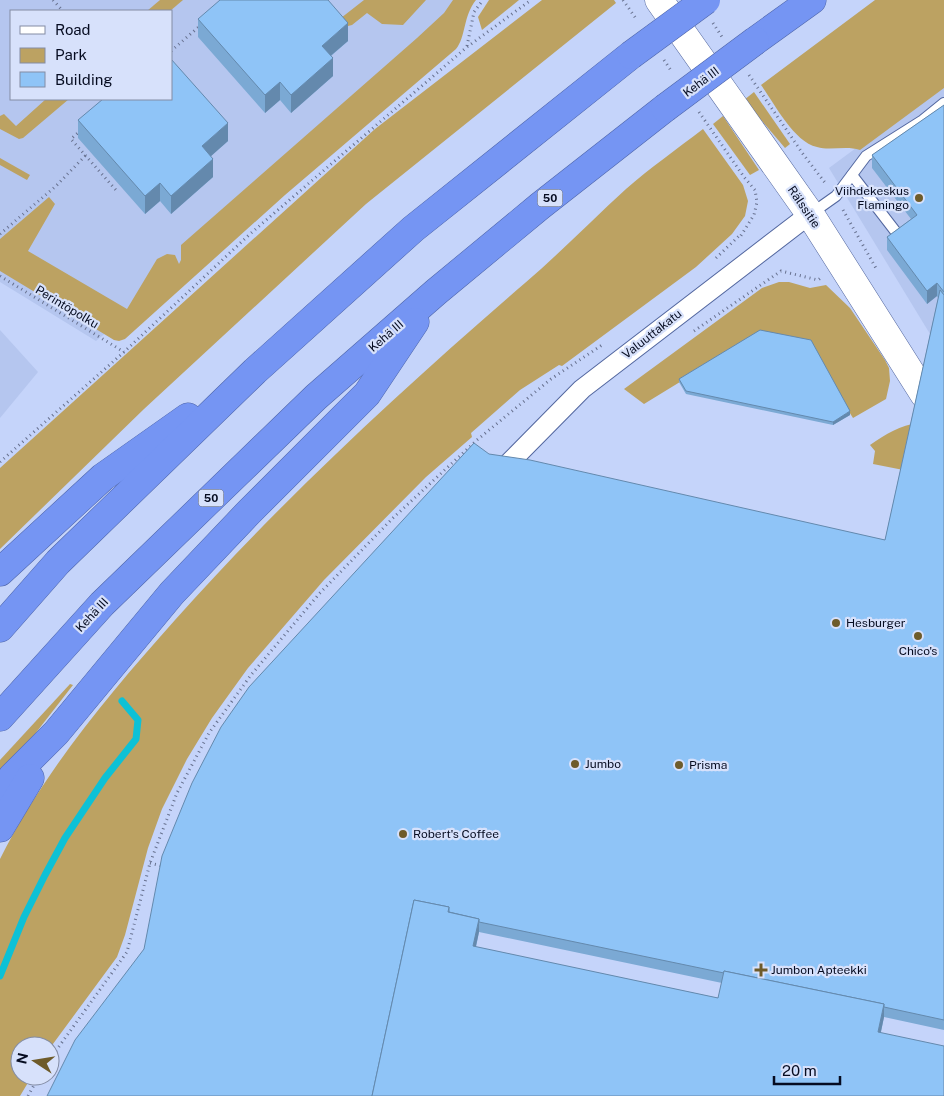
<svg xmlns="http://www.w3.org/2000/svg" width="944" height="1096" font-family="'Public Sans',sans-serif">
<rect width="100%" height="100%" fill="#c5d4fa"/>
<g fill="#b5c6ef" fill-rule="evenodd">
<path d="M0 0H469L419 72 96 341 0 282ZM11 11H171V99H11Z"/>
<path d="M944 83V357L829 168Z"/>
<path d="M0 330 38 372 0 418Z"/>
</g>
<g fill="#bca262">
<path d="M160 0H183L170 11H147Z"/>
<path d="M364 0H426L403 25 382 24 367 13 352 25 344 27 341 18Z"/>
<path d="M453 0H476C463 16 466 37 456 49L285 195 125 339 119 341 114 340 0 271V239L49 197 55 204 28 251 127 309 157 259 167 254 175 255 179 264 181 260V245L417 38 444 13Z"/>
<path d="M489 0H519L482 30 478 17Z"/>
<path d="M542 0H614L616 3 366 204 144 409 0 549V468L375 129Z"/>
<path d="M875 0H944V88L860 150C846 145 831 151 817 147 793 141 775 104 761 85Z"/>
<path d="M754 92 790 144 785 148 744 100Z"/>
<path d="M46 99H69L23 138 19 139 0 129V116L4 114 16 126Z"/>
<path d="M723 116 759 170 750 175 713 124Z"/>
<path d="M703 129 743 185 748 201 745 216 732 234 696 267 562 366 559 365 520 390 471 433 472 437 426 477 324 580 248 668 212 718 187 759 162 809 148 848 125 935 117 957 50 1048 20 1046V1076H32L20 1096H0V859C45 770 109 694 175 620 283 499 402 389 525 283 560 253 592 220 626 189 650 168 677 149 703 129Z"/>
<path d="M0 158 30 175 27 180 0 165Z"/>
<path d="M779 282H789L810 288 826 285 850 308 885 360 889 368 890 381 886 399 853 418 828 378 760 333 644 404 624 389 762 288Z"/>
<path d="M919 423 944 478 873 464 875 451 870 445C886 434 900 425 919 423Z"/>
<path d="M70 684 73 685 0 779V760Z"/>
</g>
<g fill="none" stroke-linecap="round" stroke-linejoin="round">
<path stroke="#0dc1d6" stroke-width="7" d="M0 976 24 917 45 875 65 838 105 778 136 739 138 720 122 701"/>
<g stroke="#53679f" stroke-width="12">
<g id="lane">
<path d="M852 175 899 236"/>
<path d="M812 213 836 196 866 156 923 120 944 103"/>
</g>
</g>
<g stroke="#53679f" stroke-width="21">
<path id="street" d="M506 466 582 389 810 214"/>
</g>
<g stroke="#53679f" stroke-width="29">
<path id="secondary" d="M659 0 810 214 924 394 944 416"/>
</g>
<g stroke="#4e65aa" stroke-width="29">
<g id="highway">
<path d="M755 41 812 0"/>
<path d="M0 572 103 477 188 417"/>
<path d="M0 628 58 562 255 371 413 229 631 55"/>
<path d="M0 717 102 604 316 397 436 292 540 206 665 108"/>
<path d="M0 795 12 777 56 733 172 593 248 513 367 394 415 322"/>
<path d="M0 828 30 778"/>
</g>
</g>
<g stroke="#67718f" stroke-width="3" stroke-dasharray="1 4" stroke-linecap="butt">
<path d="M53 0 63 11"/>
<path d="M623 0 637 20"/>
<path d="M713 23 722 37"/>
<path d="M467 46 474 12 483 0"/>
<path d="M171 51 201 25"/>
<path d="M664 60 672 72"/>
<path d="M749 75 803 154 826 184"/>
<path d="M699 112 744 177 755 190 757 202 754 215 740 237"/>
<path d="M81 130 71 139 116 190"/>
<path d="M843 210 877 270"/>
<path d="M0 234 56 186 86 155"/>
<path d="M716 258 739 236"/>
<path d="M0 276 124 352"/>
<path d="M694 331 781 271 818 280 822 277"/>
<path d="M0 462 124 352 250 234 467 47 531 0"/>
<path d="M150 863 162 866"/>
<path d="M50 1059 127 952 150 863 177 793 209 733 251 675 319 594 393 518 477 440 551 379 602 345"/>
<path d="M28 1096 39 1076"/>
</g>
<use href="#lane" stroke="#fff" stroke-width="10"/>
<use href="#street" stroke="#fff" stroke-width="19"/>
<use href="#secondary" stroke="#fff" stroke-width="28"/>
<use href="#highway" stroke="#7595f3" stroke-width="28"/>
<g stroke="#4e65aa" stroke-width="29" stroke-linecap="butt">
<g id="highway-bridge">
<path d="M631 55 706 0"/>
<path d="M665 108 755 41"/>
</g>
</g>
<use href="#highway-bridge" stroke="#7595f3" stroke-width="28"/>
</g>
<g fill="#7ba9d4" fill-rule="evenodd">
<path d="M198 19 348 41 331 56 333 76 291 113 280 100 265 113 198 37Z"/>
<path d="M944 105V1030L884 1017 881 1032 144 949 489 454 885 540 938 298 937 296 927 304 887 250V237L911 219 872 168V155ZM479 932 722 983 718 998 476 947Z"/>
<path d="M78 120 228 141 211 156 213 177 171 214 160 201 145 214 78 138Z"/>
<path d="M679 379 850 415 833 425 686 394 679 382Z"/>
</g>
<g fill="#6489ad">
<path d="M348 23V41L322 63V46Z"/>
<path d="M333 58V76L291 113V95Z"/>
<path d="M280 82V100L265 113V95Z"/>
<path d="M228 123V141L202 164V146Z"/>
<path d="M213 159V177L171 214V196Z"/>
<path d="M160 183V201L145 214V196Z"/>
<path d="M937 283V296L927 304V291Z"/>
<path d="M850 411V415L833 425V422Z"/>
<path d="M479 919V932L473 959V946Z"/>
<path d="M884 1004V1017L878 1045V1032Z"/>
</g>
<g fill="#8fc4f7" stroke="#6489ad">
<path d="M220 0H328L348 23 322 46 333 58 291 95 280 82 265 95 198 19Z"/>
<path d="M171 59 228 123 202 146 213 159 171 196 160 183 145 196 78 120 103 99H171Z"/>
<path d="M944 105V292L937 283 927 291 887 237 917 215 872 155Z"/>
<path d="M940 290 944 295V1020L884 1007V1004L724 971V973L479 922V919L449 912V907L414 900 372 1096H47L75 1040 144 949 162 856 192 783 221 727 249 687 474 443 489 454 530 460 885 540Z"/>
<path d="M760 330 811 340 850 411 833 422 686 391 679 379Z"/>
<path d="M414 900 449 907 448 912 479 919 473 946 718 998 724 971 884 1004 878 1032 944 1046V1096H372Z"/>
</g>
<g fill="#6e5b2a" stroke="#d7e1fb" stroke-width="2">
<circle cx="919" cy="198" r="5"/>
<circle cx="836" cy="623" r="5"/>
<circle cx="918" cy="636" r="5"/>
<circle cx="575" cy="764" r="5"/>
<circle cx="679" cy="765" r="5"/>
<circle cx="403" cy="834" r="5"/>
<path d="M758.5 962.5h5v5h5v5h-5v5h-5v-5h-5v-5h5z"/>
</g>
<g text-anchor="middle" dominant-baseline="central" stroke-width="4.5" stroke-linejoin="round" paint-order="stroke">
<g fill="#d7e1fb" stroke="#454c62" stroke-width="1">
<rect x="537.5" y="189.5" width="25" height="17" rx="4"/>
<rect x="198.5" y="489.5" width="25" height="17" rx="4"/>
</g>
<g font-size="11" font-weight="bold" fill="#060c21">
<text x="550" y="198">50</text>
<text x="211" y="498">50</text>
</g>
<g font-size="12" fill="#060c21" stroke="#d7e1fb">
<text transform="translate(701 82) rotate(-37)">Kehä III</text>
<text transform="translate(804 207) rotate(56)">Rälssitie</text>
<text transform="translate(67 307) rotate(31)">Perintöpolku</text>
<text transform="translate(652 334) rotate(-38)">Valuuttakatu</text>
<text transform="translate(386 336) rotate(-41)">Kehä III</text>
<text transform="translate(92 615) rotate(-47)">Kehä III</text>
</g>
<g font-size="12" fill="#060c21" stroke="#d7e1fb" text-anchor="start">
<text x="909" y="191" text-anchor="end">Viihdekeskus<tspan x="909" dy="14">Flamingo</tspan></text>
<text x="846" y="623">Hesburger</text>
<text x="918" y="651" text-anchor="middle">Chico's</text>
<text x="585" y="764">Jumbo</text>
<text x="689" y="765">Prisma</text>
<text x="413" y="834">Robert's Coffee</text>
<text x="771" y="970">Jumbon Apteekki</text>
</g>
</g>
<rect x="10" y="10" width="162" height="90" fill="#d7e1fb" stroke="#838ca4"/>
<rect x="20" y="26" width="25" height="8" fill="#ffffff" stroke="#838ca4"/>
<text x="55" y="35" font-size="15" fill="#060c21">Road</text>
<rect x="20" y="48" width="25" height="15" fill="#bca262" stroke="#838ca4"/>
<text x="55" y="60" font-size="15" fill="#060c21">Park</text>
<rect x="20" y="72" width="25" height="15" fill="#8fc4f7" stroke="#838ca4"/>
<text x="55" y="85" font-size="15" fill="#060c21">Building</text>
<g transform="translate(35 1061) rotate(282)"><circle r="24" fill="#d7e1fb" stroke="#838ca4"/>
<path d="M0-4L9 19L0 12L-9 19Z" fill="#6e5b2a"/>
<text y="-8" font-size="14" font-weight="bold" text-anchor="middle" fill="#060c21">N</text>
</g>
<path d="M774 1076v8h66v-8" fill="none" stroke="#060c21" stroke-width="2.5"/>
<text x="782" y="1076" font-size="15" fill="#060c21" stroke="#d7e1fb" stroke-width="4" paint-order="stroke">20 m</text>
</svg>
